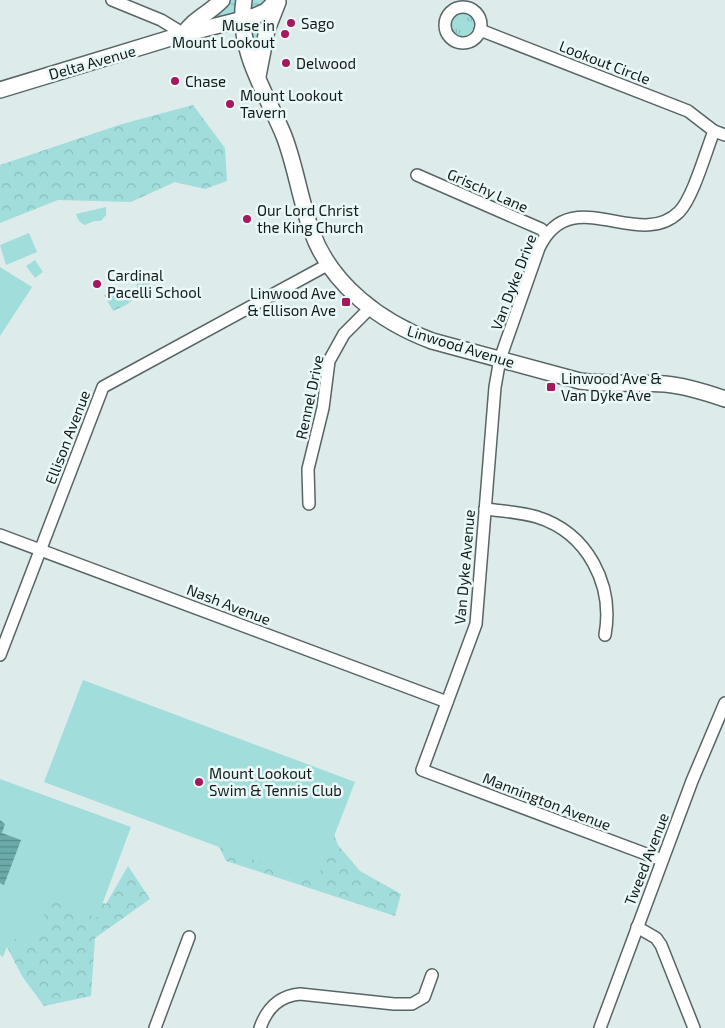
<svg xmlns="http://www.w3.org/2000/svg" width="725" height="1028" font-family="'Exo 2',sans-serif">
<defs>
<pattern id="grass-tufts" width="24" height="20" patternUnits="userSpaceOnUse" patternTransform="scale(1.25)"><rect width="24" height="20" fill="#a0dddb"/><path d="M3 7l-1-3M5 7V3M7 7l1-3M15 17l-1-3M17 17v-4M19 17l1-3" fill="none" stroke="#89bdbb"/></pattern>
<pattern id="forest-crowns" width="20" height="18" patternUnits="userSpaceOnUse" patternTransform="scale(1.25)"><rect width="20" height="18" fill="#a0dddb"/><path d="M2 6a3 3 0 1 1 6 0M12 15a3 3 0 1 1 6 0" fill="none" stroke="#89bdbb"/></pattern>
<pattern id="water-rules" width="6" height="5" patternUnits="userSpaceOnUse" patternTransform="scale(1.25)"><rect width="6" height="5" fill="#6aaba9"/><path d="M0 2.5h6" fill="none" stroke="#568a89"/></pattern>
</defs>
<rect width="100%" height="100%" fill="#ddeceb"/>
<circle fill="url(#grass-tufts)" cx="462" cy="24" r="12"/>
<g fill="url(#forest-crowns)">
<path d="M222 0H279L258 76 241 20 191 23Z"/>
<path d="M193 105 225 148 227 181 205 189 175 182 131 202 58 200 0 223V165L122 124Z"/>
<path d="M145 273 151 286 126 305 113 311 104 295 112 291 122 295 137 287 136 278Z"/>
<path d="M318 795 338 845 360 871 401 894 395 916 226 861 216 840Z"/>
<path d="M128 866 150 899 95 938 91 996 44 1006 22 976 7 947 0 945 57 885 106 904Z"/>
</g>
<g fill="#a0dddb">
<path d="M106 207V215L101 221H94L85 225C79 222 78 220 76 214Z"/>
<path d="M29 233 37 252 6 265 0 245Z"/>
<path d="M35 260 43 272 35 278 26 266Z"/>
<path d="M0 267 32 287 0 336Z"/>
<path d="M83 680 355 782 316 883 44 782Z"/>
<path d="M0 779 131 827 97 918 50 900 33 944 10 938 3 957 0 955Z"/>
</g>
<path fill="url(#water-rules)" d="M0 820 5 824 2 833 21 840 4 885 0 883Z"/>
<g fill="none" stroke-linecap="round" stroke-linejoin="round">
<g stroke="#586564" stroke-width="14">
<g id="street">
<path d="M112 0 161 20 184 34"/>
<circle cx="463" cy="25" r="18"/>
<path d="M480 30 688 111 714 131 725 135"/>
<path d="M417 175 541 229 546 234"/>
<path d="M309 504 308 469 323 408 329 361 344 334 370 308"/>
<path d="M485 509C502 511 520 512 537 517 588 533 614 585 605 635"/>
<path d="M0 535 447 702"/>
<path d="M0 655 103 387 329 264"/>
<path d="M662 860 422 770 476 624 495 387 500 359 539 248C571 180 638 252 679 212 693 198 706 151 714 131"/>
<path d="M637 927 656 938 661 945 694 1028"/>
<path d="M155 1028 189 937"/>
<path d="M260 1028C267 1008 279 996 300 994L394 1004H412L424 997 432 975"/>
<path d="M600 1028 692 781 725 703"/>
</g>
</g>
<g stroke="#586564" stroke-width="18">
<g id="secondary">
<path d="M244 0C236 50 266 92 284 136 296 167 300 201 312 232 331 285 381 322 432 341L580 381C609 385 637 382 665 384 686 386 705 392 725 399"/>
<path d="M184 34C193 19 210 13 222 0"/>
<path d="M258 76 267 30 278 2"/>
<path d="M0 90 184 34 255 16 266 11 277 0"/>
</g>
</g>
<use href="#street" stroke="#fff" stroke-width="11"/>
<use href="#secondary" stroke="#fff" stroke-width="15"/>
</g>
<g fill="#a4185d" stroke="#eaf9f8" stroke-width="2">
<circle cx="291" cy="23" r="5"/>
<circle cx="285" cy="34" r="5"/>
<circle cx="286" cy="63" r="5"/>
<circle cx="175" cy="81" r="5"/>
<circle cx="230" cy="104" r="5"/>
<circle cx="247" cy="219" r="5"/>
<circle cx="97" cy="284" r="5"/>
<rect x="341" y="297" width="10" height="10" rx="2.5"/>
<rect x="546" y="382" width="10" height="10" rx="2.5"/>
<circle cx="199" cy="782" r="5"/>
</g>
<g text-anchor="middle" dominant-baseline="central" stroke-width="5" stroke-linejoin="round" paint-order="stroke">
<g font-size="15" fill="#141a19" stroke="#eaf9f8" text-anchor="start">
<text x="301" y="23">Sago</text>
<text x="275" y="25" text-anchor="end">Muse in<tspan x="275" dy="17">Mount Lookout</tspan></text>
<text x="296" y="63">Delwood</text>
<text x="185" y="81">Chase</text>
<text x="240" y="95">Mount Lookout<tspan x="240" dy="17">Tavern</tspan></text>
<text x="257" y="210">Our Lord Christ<tspan x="257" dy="17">the King Church</tspan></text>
<text x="107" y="275">Cardinal<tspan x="107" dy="17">Pacelli School</tspan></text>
<text x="336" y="293" text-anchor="end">Linwood Ave<tspan x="336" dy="17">&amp; Ellison Ave</tspan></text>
<text x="561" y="378">Linwood Ave &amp;<tspan x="561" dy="17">Van Dyke Ave</tspan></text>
<text x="209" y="773">Mount Lookout<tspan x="209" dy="17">Swim &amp; Tennis Club</tspan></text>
</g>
<g font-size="15" fill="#141a19" stroke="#eaf9f8">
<text transform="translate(92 62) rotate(-16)">Delta Avenue</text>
<text transform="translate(605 62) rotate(21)">Lookout Circle</text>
<text transform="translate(488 190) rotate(24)">Grischy Lane</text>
<text transform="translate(513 282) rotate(-69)">Van Dyke Drive</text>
<text transform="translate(461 346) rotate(17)">Linwood Avenue</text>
<text transform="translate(309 397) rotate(-78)">Rennel Drive</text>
<text transform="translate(67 437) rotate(-69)">Ellison Avenue</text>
<text transform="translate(464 567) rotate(-85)">Van Dyke Avenue</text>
<text transform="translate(229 604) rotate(21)">Nash Avenue</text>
<text transform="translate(547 801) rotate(21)">Mannington Avenue</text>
<text transform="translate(646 859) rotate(-69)">Tweed Avenue</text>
</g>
</g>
</svg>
